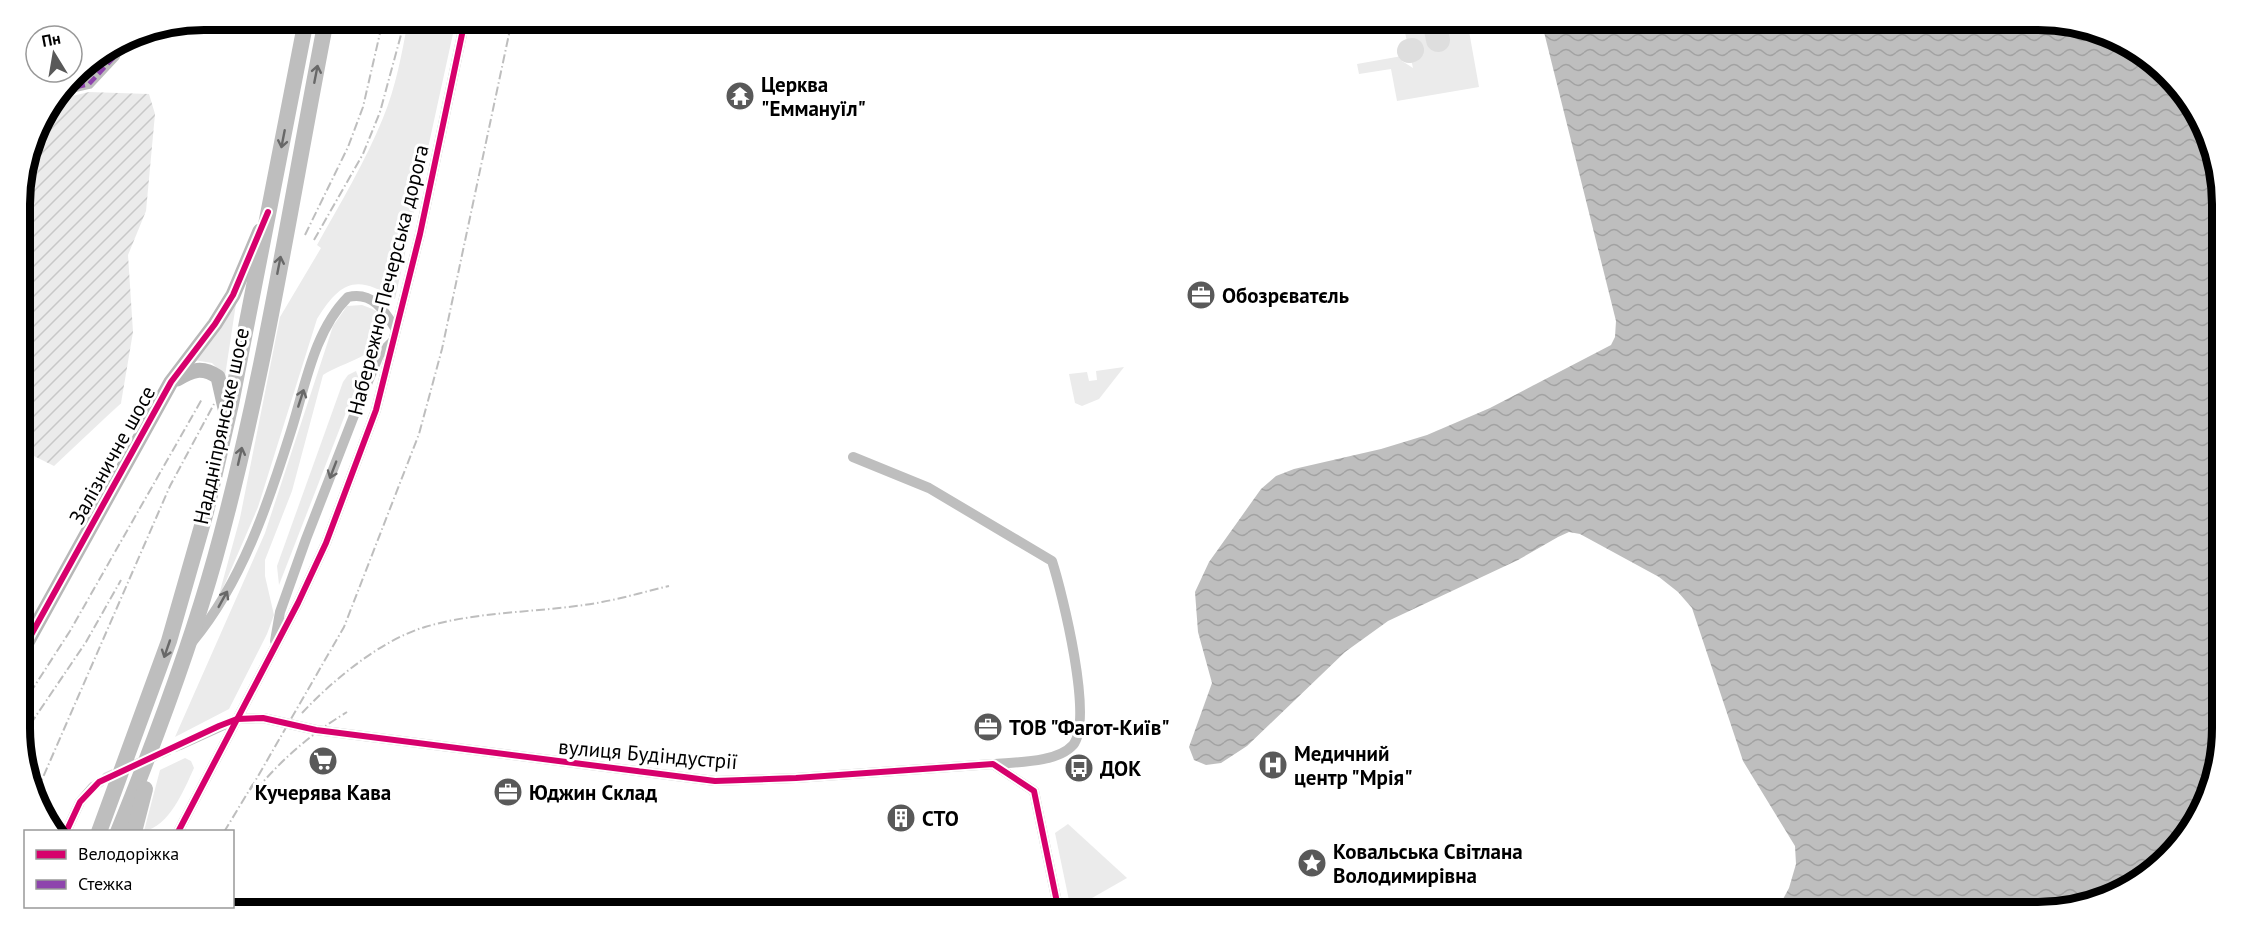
<svg xmlns="http://www.w3.org/2000/svg" width="2242" height="932" font-family="'PT Sans',sans-serif">
<defs>
<pattern id="garden-furrows" width="10" height="10" patternUnits="userSpaceOnUse" patternTransform="scale(1.5)"><rect width="10" height="10" fill="#ebebeb"/><path d="M-1 1l2-2M0 10L10 0M9 11l2-2" fill="none" stroke="#c8c8c8"/></pattern>
<pattern id="water-waves" width="16" height="10" patternUnits="userSpaceOnUse" patternTransform="scale(1.5)"><rect width="16" height="10" fill="#bebebe"/><path d="M0 5q4-4 8 0t8 0" fill="none" stroke="#a2a2a2"/></pattern>
</defs>
<rect width="100%" height="100%" fill="#fff"/>
<g fill="#ebebeb">
<path d="M408 20H456L395 299C356 273 340 282 317 319L258 507 217 602 240 518 280 317 321 248 317 245C340 204 365 162 383 118 396 87 402 53 408 20Z"/>
<path d="M1424 20H1467L1479 87 1397 101 1391 69 1359 74 1357 64 1402 56V61L1413 68 1404 28 1408 23Z"/>
<path d="M237 297 225 376 212 363 194 360Z"/>
<path d="M362 305C373 309 385 313 384 326 382 357 344 361 323 375L292 491 265 560V576L274 615 267 634 229 709 175 737 265 533 333 326 347 306Z"/>
<path d="M1124 367 1099 399 1082 406 1075 403 1069 374 1087 372 1089 381 1097 380 1096 371Z"/>
<path d="M356 371 359 379 279 585 277 566 343 382 348 375Z"/>
<path d="M185 758 191 761 194 768C184 790 169 827 144 831L160 770Z"/>
<path d="M1068 824 1127 878 1071 910 1055 833Z"/>
</g>
<path fill="url(#garden-furrows)" d="M89 92 149 94 155 114 146 211 128 255 133 332 121 403 54 466 20 449V192L39 122 56 100Z"/>
<path fill="url(#water-waves)" d="M1541 20H2038L2108 33 2184 92 2221 181 2222 728 2209 798 2184 840 2141 881 2049 912H1776L1789 888 1796 864 1795 846 1743 761 1692 608 1678 592 1659 577 1580 534 1569 532 1558 537 1518 560 1388 621 1345 652 1247 746 1221 763 1206 765 1194 760 1189 747 1212 683 1198 632 1195 592 1209 562 1261 489 1276 476 1294 469 1381 449 1427 435 1490 408 1611 345 1615 337 1616 321Z"/>
<g fill="none" stroke-linecap="round" stroke-linejoin="round">
<g stroke="#dedede" stroke-width="24">
<path d="M1434 20 1438 40"/>
<path d="M1409 51 1412 50"/>
</g>
<path stroke="#d9d9d9" stroke-width="10" stroke-dasharray="10 5" stroke-linecap="butt" d="M93 787 107 777 180 745"/>
<g stroke="#bebebe" stroke-width="10">
<path d="M63 90 89 84 115 56 121 42"/>
<path d="M853 457 929 488 1052 561C1062 592 1094 720 1073 745 1057 763 1016 762 993 764"/>
<path d="M193 641C242 582 268 504 291 431 305 387 314 331 348 297 372 291 384 310 395 328"/>
<path d="M275 641 280 612 306 539 355 413 379 355 392 342"/>
<path d="M180 745 237 719 263 718 316 730 715 781 796 778 993 764 1034 791 1059 912"/>
<path d="M66 832 80 802 93 787"/>
<path d="M178 832 298 603 326 543 376 410 420 234 465 20"/>
</g>
<g stroke="#b8b8b8" stroke-width="15">
<path d="M177 379C192 370 202 366 218 377L227 417"/>
<path d="M21 653 171 382 215 324 233 295 260 231"/>
</g>
<g stroke="#bebebe" stroke-width="16">
<path d="M99 832 169 641 206 512 231 404 306 20"/>
<path d="M118 832C155 741 189 651 215 558 264 382 291 199 326 20"/>
<path d="M134 832 145 789"/>
</g>
<g stroke="#bebebe" stroke-width="2" stroke-dasharray="9 3 1.5 3" stroke-linecap="butt">
<path d="M305 235 348 147 363 107 383 20"/>
<path d="M314 240 363 154 380 112 405 20"/>
<path d="M21 707 70 631 202 399"/>
<path d="M302 713C333 680 381 640 425 627 482 610 544 613 602 602 624 598 647 591 669 586"/>
<path d="M21 738 86 642 121 580"/>
<path d="M250 790 344 627 419 434 442 349 512 20"/>
<path d="M256 790C283 758 311 734 347 712"/>
<path d="M37 791 170 486 214 404"/>
<path d="M224 832 253 784"/>
<path d="M180 908 181 906"/>
</g>
<path stroke="#8e44ad" stroke-width="4.5" stroke-dasharray="9 4.5" stroke-linecap="butt" d="M63 90 89 84 115 56 121 42"/>
<g stroke="#fff" stroke-width="10">
<g id="cycleway">
<path d="M21 653 171 382 215 324 233 295 268 212"/>
<path d="M66 832 80 802 99 782 219 726 237 719 263 718 316 730 715 781 796 778 993 764 1034 791 1059 912"/>
<path d="M178 832 298 603 326 543 376 410 420 234 465 20"/>
</g>
</g>
<use href="#cycleway" stroke="#d6006c" stroke-width="6"/>
</g>
<defs><path id="oneway-shaft" d="M-6 0H5M1.5-3L5.5 0L1.5 3" fill="none" stroke-width="1.6" stroke-linecap="round" stroke-linejoin="round" transform="scale(1.5)"/></defs>
<g stroke="#686868">
<use href="#oneway-shaft" transform="translate(316 74) rotate(-79)"/>
<use href="#oneway-shaft" transform="translate(283 139) rotate(101)"/>
<use href="#oneway-shaft" transform="translate(279 265) rotate(-79)"/>
<use href="#oneway-shaft" transform="translate(301 398) rotate(-72)"/>
<use href="#oneway-shaft" transform="translate(240 456) rotate(-77)"/>
<use href="#oneway-shaft" transform="translate(333 470) rotate(111)"/>
<use href="#oneway-shaft" transform="translate(223 599) rotate(-61)"/>
<use href="#oneway-shaft" transform="translate(167 649) rotate(109)"/>
</g>
<defs>
<g id="temple-disc" transform="scale(1.5)"><circle r="9.5" fill="#595959" stroke="#fff"/><path d="M0-6L5-2H3V0L6.5 2.5H4V6H1.5V3h-3V6H-4V2.5H-6.5L-3 0V-2H-5Z" fill="#fff"/></g>
<g id="office-disc" transform="scale(1.5)"><circle r="9.5" fill="#595959" stroke="#fff"/><path d="M-6-3h4V-5.5h4V-3h4V5H-6ZM-1-4.5V-3h2v-1.5ZM-6 0V1H6V0Z" fill="#fff"/></g>
<g id="supermarket-disc" transform="scale(1.5)"><circle r="9.5" fill="#595959" stroke="#fff"/><path d="M-6-5.5h2.5l.6 2H6L4.5 2H-2.5L-4.4-4H-6ZM-1.5 3.2a1.3 1.3 0 1 0 .1 0ZM3 3.2a1.3 1.3 0 1 0 .1 0Z" fill="#fff"/></g>
<g id="hospital-disc" transform="scale(1.5)"><circle r="9.5" fill="#595959" stroke="#fff"/><path d="M-5-5h3v3.5h4V-5h3V5h-3V1.5h-4V5h-3Z" fill="#fff"/></g>
<g id="bus-disc" transform="scale(1.5)"><circle r="9.5" fill="#595959" stroke="#fff"/><path d="M-5-6H5V4H4V6H2V4H-2V6H-4V4H-5ZM-3.5-4V0h7V-4ZM-3.5 1.2v1.5H-2V1.2ZM2 1.2v1.5H3.5V1.2Z" fill="#fff"/></g>
<g id="building-disc" transform="scale(1.5)"><circle r="9.5" fill="#595959" stroke="#fff"/><path d="M-4-6H4V6H1V3H-1V6H-4ZM-2.5-4.3h1.7v1.8h-1.7ZM.8-4.3h1.7v1.8H.8ZM-2.5-1h1.7V.8h-1.7ZM.8-1h1.7V.8H.8Z" fill="#fff"/></g>
<g id="sight-disc" transform="scale(1.5)"><circle r="9.5" fill="#595959" stroke="#fff"/><path d="M0-6L1.8-2.2L6-1.7L2.9 1.2L3.7 5.4L0 3.3L-3.7 5.4L-2.9 1.2L-6-1.7L-1.8-2.2Z" fill="#fff"/></g>
</defs>
<g fill-rule="evenodd">
<use href="#temple-disc" x="740" y="96"/>
<use href="#office-disc" x="1201" y="295"/>
<use href="#office-disc" x="988" y="727"/>
<use href="#supermarket-disc" x="323" y="761"/>
<use href="#hospital-disc" x="1273" y="765"/>
<use href="#bus-disc" x="1079" y="768"/>
<use href="#office-disc" x="508" y="792"/>
<use href="#building-disc" x="901" y="818"/>
<use href="#sight-disc" x="1312" y="863"/>
</g>
<g text-anchor="middle" dominant-baseline="central" stroke-width="6" stroke-linejoin="round" paint-order="stroke">
<g font-size="21" font-weight="bold" fill="#000" stroke="#fff" text-anchor="start">
<text x="761" y="84">Церква<tspan x="761" dy="24">"Еммануїл"</tspan></text>
<text x="1222" y="295">Обозрєватєль</text>
<text x="1009" y="727">ТОВ "Фагот-Київ"</text>
<text x="1294" y="753">Медичний<tspan x="1294" dy="24">центр "Мрія"</tspan></text>
<text x="1100" y="768">ДОК</text>
<text x="323" y="792" text-anchor="middle">Кучерява Кава</text>
<text x="529" y="792">Юджин Склад</text>
<text x="922" y="818">СТО</text>
<text x="1333" y="851">Ковальська Світлана<tspan x="1333" dy="24">Володимирівна</tspan></text>
</g>
<g font-size="21" fill="#000" stroke="#fff">
<text transform="translate(388 280) rotate(-76)">Набережно-Печерська дорога</text>
<text transform="translate(221 426) rotate(-78)">Наддніпрянське шосе</text>
<text transform="translate(112 455) rotate(-61)">Залізничне шосе</text>
<text transform="translate(648 754) rotate(5)">вулиця Будіндустрії</text>
</g>
</g>
<path d="M0 0H2242V932H0ZM204 30H2038A174 174 0 0 1 2212 204V728A174 174 0 0 1 2038 902H204A174 174 0 0 1 30 728V204A174 174 0 0 1 204 30Z" fill="#fff" fill-rule="evenodd"/>
<path fill="none" stroke="#000" stroke-width="8" d="M204 30H2038A174 174 0 0 1 2212 204V728A174 174 0 0 1 2038 902H204A174 174 0 0 1 30 728V204A174 174 0 0 1 204 30Z"/>
<rect x="24" y="830" width="210" height="78" fill="#ffffff" stroke="#999999" stroke-width="1.5"/>
<rect x="36" y="850" width="30" height="9" fill="#d6006c" stroke="#999999" stroke-width="1.5"/>
<text x="78" y="860" font-size="18" fill="#000000">Велодоріжка</text>
<rect x="36" y="880" width="30" height="9" fill="#8e44ad" stroke="#999999" stroke-width="1.5"/>
<text x="78" y="890" font-size="18" fill="#000000">Стежка</text>
<g transform="translate(54 54) rotate(349)"><circle r="28" fill="#ffffff" stroke="#999999" stroke-width="1.5"/>
<path d="M0-4.5L10 22L0 15L-10 22Z" fill="#595959"/>
<text y="-9" font-size="16" font-weight="bold" text-anchor="middle" fill="#000000">Пн</text>
</g>
</svg>
